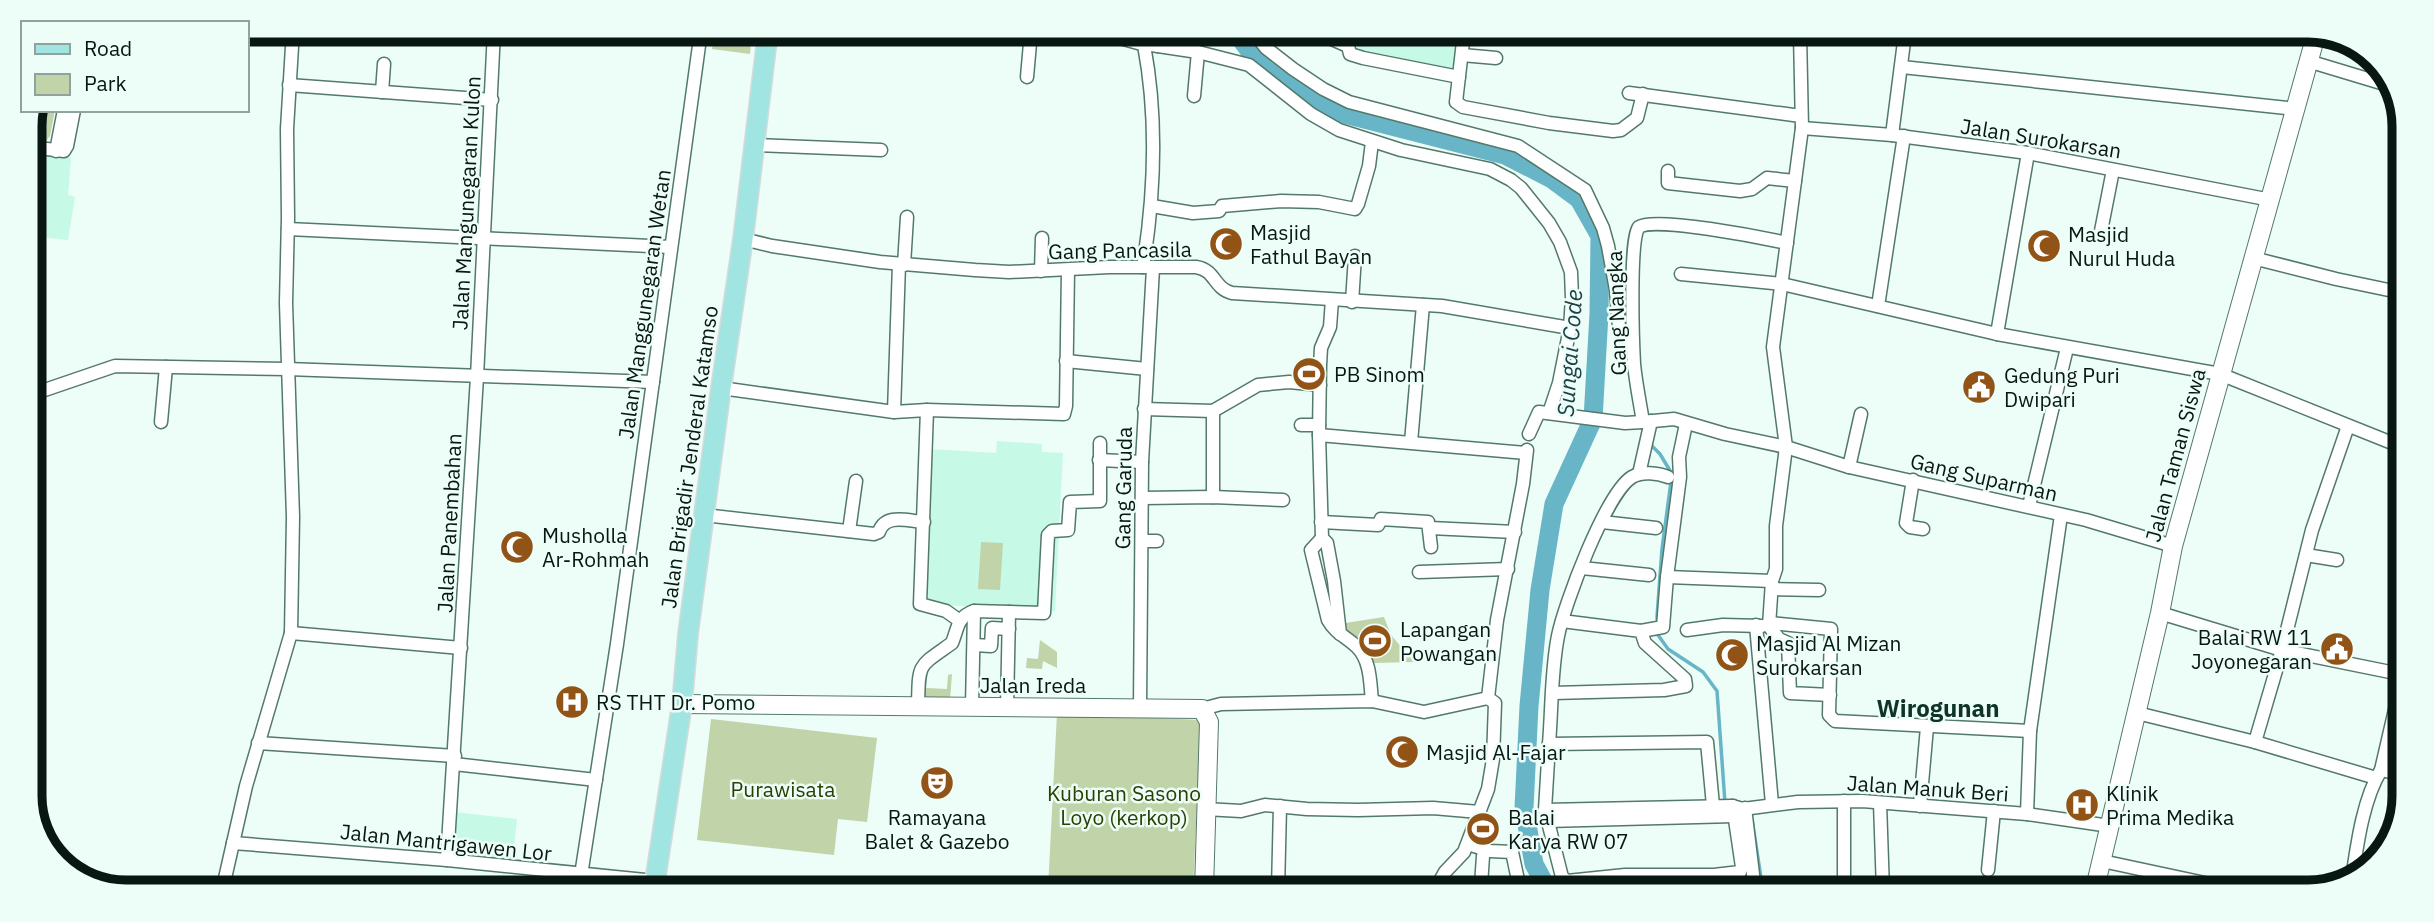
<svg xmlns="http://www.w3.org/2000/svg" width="2434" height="922" font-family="'IBM Plex Sans',sans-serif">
<rect width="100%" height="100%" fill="#edfdf7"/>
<g fill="#c6f9e6">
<path d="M1355 33H1463L1458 75 1351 52Z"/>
<path d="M30 153 71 158 68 195 75 197 68 240 30 236Z"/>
<path d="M997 441 1042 444V452L1063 453 1055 611 921 604 929 449 996 453Z"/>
<path d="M454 812 517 819 512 864 449 857Z"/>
</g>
<g fill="#c1d3a9">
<path d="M715 31H752L750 54 712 49Z"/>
<path d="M34 110H55L50 136 46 141 30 140V120Z"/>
<path d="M981 542 1003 543 1000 590 978 589Z"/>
<path d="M1384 617 1391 635 1414 662 1374 663 1339 624Z"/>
<path d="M1040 640 1057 652V668L1043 661 1042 669 1026 668 1027 658 1038 659Z"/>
<path d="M952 674 950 699H905L927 688 947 689 948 675Z"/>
<path d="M1057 713 1201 720 1193 890 1048 889Z"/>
<path d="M711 719 877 738 867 822 838 819 834 855 697 840Z"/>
</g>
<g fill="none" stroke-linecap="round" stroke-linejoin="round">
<g stroke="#68b5c7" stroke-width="3.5">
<path d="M1649 443 1660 454 1672 474 1662 549 1657 617 1658 635 1668 649 1703 672 1717 691 1725 803H1727"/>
<path d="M1752 819 1763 891"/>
</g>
<path stroke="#68b5c7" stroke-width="19" d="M1236 32 1251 53 1275 73 1305 94 1341 113 1505 155 1552 179 1579 199 1600 236 1599 314 1593 419 1554 504 1540 590 1529 706 1524 808 1534 864 1548 890"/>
<g stroke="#53796b" stroke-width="15">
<g id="street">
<path d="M1098 32 1138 43 1198 52 1249 65 1311 114 1339 130 1401 150 1490 169 1511 180 1521 188 1549 223 1560 242 1571 272 1572 298 1570 328 1559 383 1549 413"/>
<path d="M1158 32V46"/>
<path d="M1253 32 1266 48 1293 69 1323 89 1349 102 1518 146 1585 190 1603 228 1608 246 1616 290 1619 327 1632 348"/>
<path d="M1318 33 1348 46 1350 54 1363 58 1459 77"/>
<path d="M1464 33 1456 102 1463 107 1549 123 1613 131 1621 130 1637 118 1643 94"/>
<path d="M1462 55 1496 58"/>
<path d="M2308 61 2391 86"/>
<path d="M1902 67 2296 109"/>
<path d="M1027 77 1031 32"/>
<path d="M289 85 492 100"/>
<path d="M382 92 384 64"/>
<path d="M1629 93 1801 116"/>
<path d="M1194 96 1198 52"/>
<path d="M1802 128 1892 135 2028 153 2271 200"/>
<path d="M1892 135 1905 34"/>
<path d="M755 145 881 150"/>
<path d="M30 147 64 151 67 146 74 110"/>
<path d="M56 151 64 110"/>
<path d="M1668 171V183L1740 191 1752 189 1767 178 1795 181"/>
<path d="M1152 206 1193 213 1219 211 1222 206 1281 201 1319 202 1355 209 1358 204 1369 166 1372 142"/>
<path d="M288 229 671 247"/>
<path d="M2101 231 2113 170"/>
<path d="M743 239 772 246 880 262 975 270 1009 272 1109 267H1196C1216 270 1213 288 1232 293L1442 306 1570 328"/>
<path d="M1787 243C1764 238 1654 216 1639 227 1629 235 1633 346 1634 364 1636 384 1640 403 1643 422L1674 419 1725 434 1786 447 1849 467 2086 520 2173 546"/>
<path d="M2253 258 2336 279 2403 293"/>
<path d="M904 265 907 217"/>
<path d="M1143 267C1155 192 1158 119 1144 45"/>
<path d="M1041 271 1042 238"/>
<path d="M1681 274 1782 284 1997 334 2220 374 2402 447"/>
<path d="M2397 291 2403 258"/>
<path d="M1332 300 1330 327 1321 348 1320 365 1319 435 1322 538 1327 543 1334 581 1340 634"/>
<path d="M1352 302 1355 256"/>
<path d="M1878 306 1904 136"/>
<path d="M1997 334 2028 153"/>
<path d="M1066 361 1147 369"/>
<path d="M721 388 894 412 927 410 920 604 946 611 960 621"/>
<path d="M30 395 115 366 287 369 653 382"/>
<path d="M1144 409 1213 411 1258 385 1289 382 1320 385"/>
<path d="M927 410 1064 414 1066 406 1068 270"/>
<path d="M894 412 899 264"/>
<path d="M161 422 166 367"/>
<path d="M1301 425H1319"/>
<path d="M1529 434 1539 412 1625 423 1643 422"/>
<path d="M1319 435 1526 453"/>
<path d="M1411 442 1423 305"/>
<path d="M1099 460 1142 462"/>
<path d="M1849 467 1861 414"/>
<path d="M1639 474 1651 421"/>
<path d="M1913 480 1906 523 1910 527 1923 529"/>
<path d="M1213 497V411"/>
<path d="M1143 498 1213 497 1283 500"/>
<path d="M2029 506 2067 348"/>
<path d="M704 515 874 534 879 532C885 513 908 521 924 522"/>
<path d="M1321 522 1378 525 1381 519 1428 522 1431 547"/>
<path d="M1602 522 1656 528"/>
<path d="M1430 528 1515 532"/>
<path d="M849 531 856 481"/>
<path d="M1322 538 1311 550 1328 620C1335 633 1347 637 1357 647 1371 661 1370 683 1372 701"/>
<path d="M1142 541H1157"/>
<path d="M2306 555 2337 560"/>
<path d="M1582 568 1649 575"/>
<path d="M1419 572 1508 569"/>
<path d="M1667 577 1772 581"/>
<path d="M1772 589 1819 590"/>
<path d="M2160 613 2282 650 2400 674"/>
<path d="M1770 623 1831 629 1829 715 1835 721 2030 731"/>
<path d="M1756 625 1772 804"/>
<path d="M1769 626 1772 581 1776 569V526L1786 447 1773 347 1802 128 1800 34"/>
<path d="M1769 626 1779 639 1788 643 1790 693 1830 695"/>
<path d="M1687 630 1723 625 1762 626"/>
<path d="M1641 631 1663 627 1667 577 1680 477 1679 457 1686 424"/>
<path d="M291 633 461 648"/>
<path d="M974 645 991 646 992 628 1009 629"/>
<path d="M1553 693 1664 690 1686 686 1685 679 1645 643 1641 631 1562 621"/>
<path d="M1488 698 1497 620 1523 484 1527 450"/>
<path d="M918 707C919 662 917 668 952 643 958 628 957 617 974 611L1044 613 1048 535 1052 531 1068 530 1070 502 1100 501V443"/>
<path d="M972 707 974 611"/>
<path d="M1007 707 1009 612"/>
<path d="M1140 708 1142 462 1153 268"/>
<path d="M1202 709 1221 704 1372 701 1424 712 1488 698"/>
<path d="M2137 713 2255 742 2376 778"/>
<path d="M2255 742 2282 650 2312 530 2348 426"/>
<path d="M258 743 455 756"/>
<path d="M1549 744C1552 708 1551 671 1558 636 1564 605 1606 493 1632 477 1642 471 1658 473 1668 477"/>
<path d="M454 764 596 780"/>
<path d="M2381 770 2399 774"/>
<path d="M1880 803 1883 891"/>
<path d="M1920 806 1927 727"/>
<path d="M1745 808 1755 891"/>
<path d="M1205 809 1241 811 1265 805 1307 809 1358 810 1433 808 1479 812"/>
<path d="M1545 810 1732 806 1743 809 1798 802 1862 801 2027 814 2110 826"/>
<path d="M2027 814 2030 731 2061 515"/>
<path d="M1714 816 1707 742 1549 744 1545 810 1562 877 1567 881 1625 875H1714L1740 872 1742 867 1733 806"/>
<path d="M1547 821 1734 816 1741 811"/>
<path d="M233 843 447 860 655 881"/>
<path d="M1468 844 1490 851 1512 852 1518 880 1523 890"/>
<path d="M447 860 477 377 494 31"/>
<path d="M2102 861 2247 892"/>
<path d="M1988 870 1994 811"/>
<path d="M2352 879C2357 845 2363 799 2381 770L2400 688"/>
<path d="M223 887 246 786 291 633 293 517 286 303 288 218 287 129 293 30"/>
<path d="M579 888 617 644 701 31"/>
<path d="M1278 890 1280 806"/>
<path d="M1435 890 1445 872 1464 852 1488 789 1493 759 1495 703 1488 698"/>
<path d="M1483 890 1481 885 1483 856"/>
<path d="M1839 891 1844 886V801"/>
</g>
</g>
<g stroke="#53796b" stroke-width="20">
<g id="secondary">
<path d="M682 704 1202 709 1209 722 1204 890"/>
<path d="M2094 892 2160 613 2173 546 2316 35"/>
</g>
</g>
<g stroke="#d7dad9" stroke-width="22">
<path id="primary" d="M654 888 682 704 688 634 721 388 743 239 768 31"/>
</g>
<use href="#street" stroke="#fff" stroke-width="12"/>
<use href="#secondary" stroke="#fff" stroke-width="18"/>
<use href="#primary" stroke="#a1e5e3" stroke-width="19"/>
</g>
<defs>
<g id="mosque-disc" transform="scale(1.75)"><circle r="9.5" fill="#915416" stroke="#edfdf7"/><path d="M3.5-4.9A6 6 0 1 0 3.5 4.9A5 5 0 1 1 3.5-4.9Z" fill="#fff"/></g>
<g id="stadium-disc" transform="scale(1.75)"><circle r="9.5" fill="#915416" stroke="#edfdf7"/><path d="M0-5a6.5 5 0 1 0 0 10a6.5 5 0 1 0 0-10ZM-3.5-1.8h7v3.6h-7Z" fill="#fff"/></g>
<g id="civic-disc" transform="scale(1.75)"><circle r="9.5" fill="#915416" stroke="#edfdf7"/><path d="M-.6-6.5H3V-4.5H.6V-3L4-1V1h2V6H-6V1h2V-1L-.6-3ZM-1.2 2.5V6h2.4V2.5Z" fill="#fff"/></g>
<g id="hospital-disc" transform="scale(1.75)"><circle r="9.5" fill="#915416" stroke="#edfdf7"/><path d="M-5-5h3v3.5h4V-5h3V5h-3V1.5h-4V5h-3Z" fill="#fff"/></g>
<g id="theatre-disc" transform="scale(1.75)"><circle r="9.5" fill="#915416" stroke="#edfdf7"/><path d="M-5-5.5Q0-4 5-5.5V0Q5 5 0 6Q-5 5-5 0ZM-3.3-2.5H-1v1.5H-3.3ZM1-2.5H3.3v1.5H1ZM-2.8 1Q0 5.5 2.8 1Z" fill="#fff"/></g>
</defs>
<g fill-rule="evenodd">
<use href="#mosque-disc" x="1226" y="244"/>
<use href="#mosque-disc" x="2044" y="246"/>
<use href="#stadium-disc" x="1309" y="374"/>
<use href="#civic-disc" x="1979" y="387"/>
<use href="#mosque-disc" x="517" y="547"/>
<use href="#stadium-disc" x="1375" y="641"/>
<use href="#civic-disc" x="2337" y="649"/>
<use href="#mosque-disc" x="1732" y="655"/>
<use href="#hospital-disc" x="572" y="702"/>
<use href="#mosque-disc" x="1402" y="752"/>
<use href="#theatre-disc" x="937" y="783"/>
<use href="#hospital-disc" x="2082" y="805"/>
<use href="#stadium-disc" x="1483" y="829"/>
</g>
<g text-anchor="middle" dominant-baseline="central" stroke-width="5" stroke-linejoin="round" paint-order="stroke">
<g font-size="21" fill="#081712" stroke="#edfdf7">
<text transform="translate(2041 138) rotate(9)">Jalan Surokarsan</text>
<text transform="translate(466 203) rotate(-87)">Jalan Mangunegaran Kulon</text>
<text transform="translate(1120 250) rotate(-1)">Gang Pancasila</text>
<text transform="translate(644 304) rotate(-82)">Jalan Manggunegaran Wetan</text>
<text transform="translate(1616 313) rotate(-92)">Gang Nangka</text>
<text transform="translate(2175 455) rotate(-75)">Jalan Taman Siswa</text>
<text transform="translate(689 457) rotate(-82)">Jalan Brigadir Jenderal Katamso</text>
<text transform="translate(1984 477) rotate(13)">Gang Suparman</text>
<text transform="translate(1123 488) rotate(-89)">Gang Garuda</text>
<text transform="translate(449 523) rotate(-87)">Jalan Panembahan</text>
<text x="1033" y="685">Jalan Ireda</text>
<text transform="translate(1928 788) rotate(4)">Jalan Manuk Beri</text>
<text transform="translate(446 842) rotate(6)">Jalan Mantrigawen Lor</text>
</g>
<g font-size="21" fill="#081712" stroke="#edfdf7" text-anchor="start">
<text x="1250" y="232">Masjid<tspan x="1250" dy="24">Fathul Bayan</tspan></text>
<text x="2068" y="234">Masjid<tspan x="2068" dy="24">Nurul Huda</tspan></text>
<text x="1334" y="374">PB Sinom</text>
<text x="2004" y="375">Gedung Puri<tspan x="2004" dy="24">Dwipari</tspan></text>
<text x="542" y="535">Musholla<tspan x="542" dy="24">Ar-Rohmah</tspan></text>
<text x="1400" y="629">Lapangan<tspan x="1400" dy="24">Powangan</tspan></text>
<text x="2312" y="637" text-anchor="end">Balai RW 11<tspan x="2312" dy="24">Joyonegaran</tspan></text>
<text x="1756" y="643">Masjid Al Mizan<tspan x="1756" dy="24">Surokarsan</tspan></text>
<text x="596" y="702">RS THT Dr. Pomo</text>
<text x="1426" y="752">Masjid Al-Fajar</text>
<text x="2106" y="793">Klinik<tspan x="2106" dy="24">Prima Medika</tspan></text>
<text x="937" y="817" text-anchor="middle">Ramayana<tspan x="937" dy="24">Balet &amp; Gazebo</tspan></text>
<text x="1508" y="817">Balai<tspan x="1508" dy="24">Karya RW 07</tspan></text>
</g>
<g font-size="21" fill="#2b3f00" stroke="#edfdf7">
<text x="783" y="789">Purawisata</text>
<text x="1124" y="793">Kuburan Sasono<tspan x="1124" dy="24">Loyo (kerkop)</tspan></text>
</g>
<g font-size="23" font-style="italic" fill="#1c4149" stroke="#edfdf7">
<text transform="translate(1569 353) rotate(-86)">Sungai Code</text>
</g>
<g font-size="24" font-weight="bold" fill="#0d3428" stroke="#edfdf7">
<text x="1938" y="708">Wirogunan</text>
</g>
</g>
<path d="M0 0H2434V922H0ZM126 42H2308A84 84 0 0 1 2392 126V796A84 84 0 0 1 2308 880H126A84 84 0 0 1 42 796V126A84 84 0 0 1 126 42Z" fill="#edfdf7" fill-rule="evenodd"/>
<path fill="none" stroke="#081712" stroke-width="9" d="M126 42H2308A84 84 0 0 1 2392 126V796A84 84 0 0 1 2308 880H126A84 84 0 0 1 42 796V126A84 84 0 0 1 126 42Z"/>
<rect x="21" y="21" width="228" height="91" fill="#edfdf7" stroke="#91a19b" stroke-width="2"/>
<rect x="35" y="44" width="35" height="10" fill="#a1e5e3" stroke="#91a19b" stroke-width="2"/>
<text x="84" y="56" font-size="21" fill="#081712">Road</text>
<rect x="35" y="74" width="35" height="21" fill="#c1d3a9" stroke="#91a19b" stroke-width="2"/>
<text x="84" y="91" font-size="21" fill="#081712">Park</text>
</svg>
